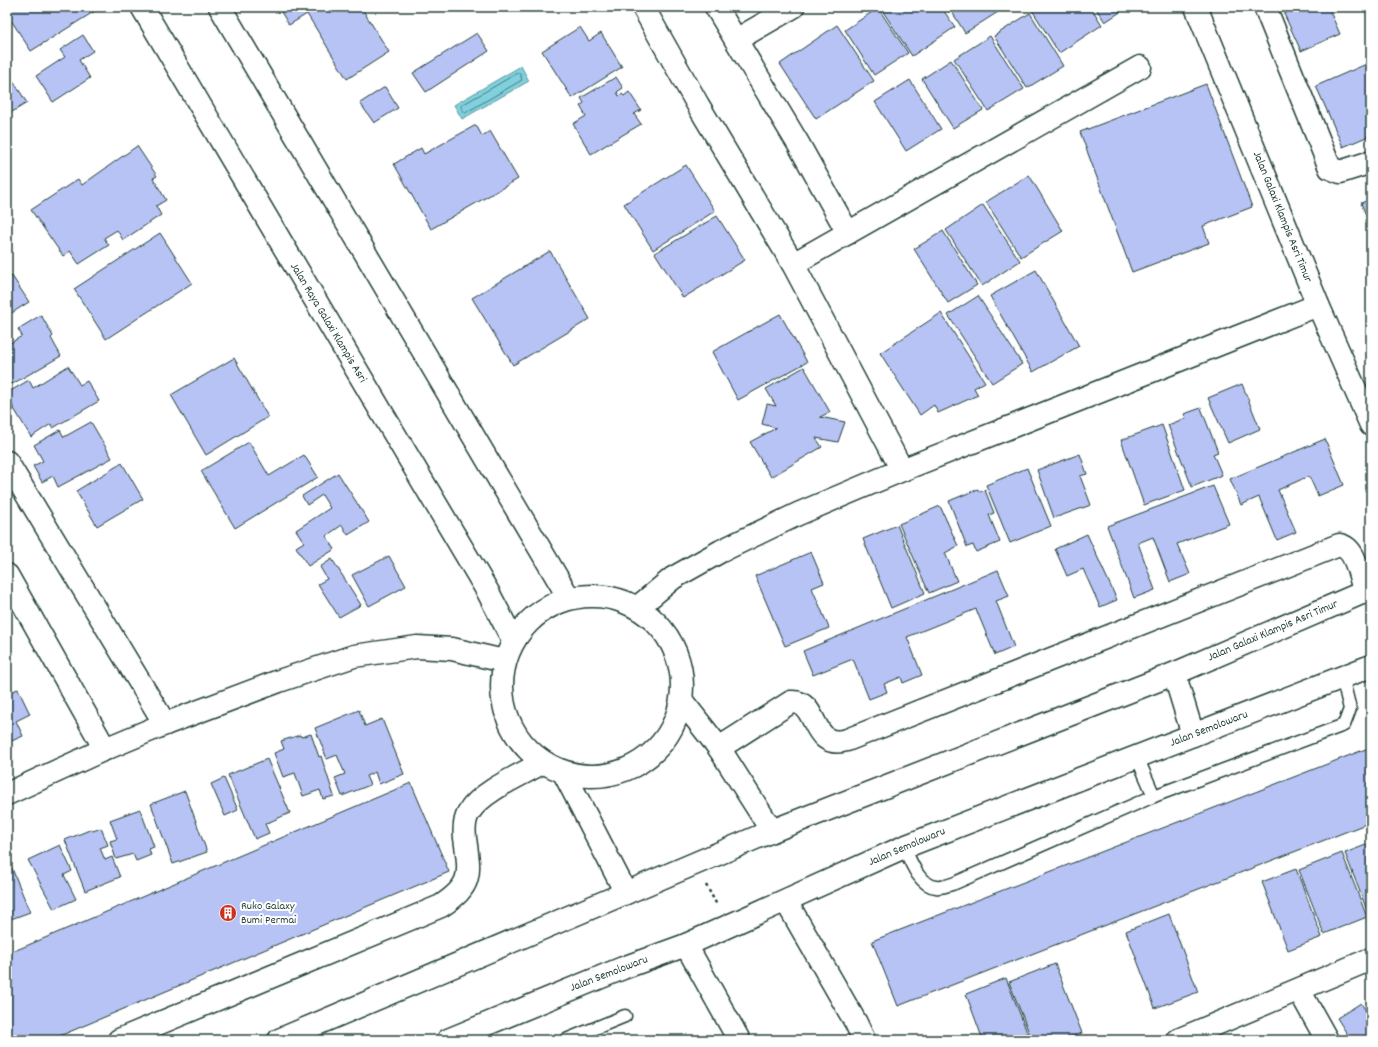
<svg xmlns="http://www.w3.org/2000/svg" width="1378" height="1047" font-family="Dekko,sans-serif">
<rect width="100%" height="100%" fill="#fff"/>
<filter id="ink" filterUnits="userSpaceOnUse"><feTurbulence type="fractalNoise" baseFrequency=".025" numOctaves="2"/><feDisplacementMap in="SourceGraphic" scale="8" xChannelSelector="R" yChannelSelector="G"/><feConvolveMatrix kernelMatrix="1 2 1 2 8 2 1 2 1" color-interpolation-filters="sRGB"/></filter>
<g filter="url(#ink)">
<path fill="#81d0de" stroke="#5a959a" d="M521 66 529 81 462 119 454 105Z"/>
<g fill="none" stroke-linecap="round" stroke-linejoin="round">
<path stroke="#467878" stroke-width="1" d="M518 73H520L522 80 465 113 463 112 461 106Z"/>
</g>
<g fill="#b7c3f4" stroke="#1f3d34">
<path d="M7 7H92L95 11 31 51 7 14Z"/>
<path d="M278 7H361L389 52 347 79 307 14 289 25Z"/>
<path d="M880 7H941L955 27 912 56Z"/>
<path d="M949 7H994L998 12 965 33Z"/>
<path d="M1036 7H1091L1102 25 1059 53 1032 10Z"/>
<path d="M1095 7H1128L1105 22Z"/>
<path d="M1296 7H1328L1340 34 1301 51 1284 14Z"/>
<path d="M878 8 908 53 874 75 845 30Z"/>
<path d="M1030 13 1063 66 1027 88 994 36Z"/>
<path d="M837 25 874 81 816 119 780 64Z"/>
<path d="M580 27 589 41 601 33 622 67 572 98 542 51Z"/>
<path d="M477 33 489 51 426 92 413 73Z"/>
<path d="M83 35 93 51 79 60 90 78 53 102 36 76 65 57 60 50Z"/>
<path d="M990 36 1024 89 988 111 954 59Z"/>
<path d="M951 60 983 110 953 128 922 79Z"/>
<path d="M1371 62V135L1343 147 1316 86Z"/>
<path d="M7 71 27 103 7 115Z"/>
<path d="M616 77 623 88 617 92 619 96 622 94 624 96 629 92 641 110 634 114 641 124 591 154 573 124 586 116 580 106 584 103 581 98Z"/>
<path d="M910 80 941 129 906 151 875 102Z"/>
<path d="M1206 84 1252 207 1203 226 1209 243 1132 272 1080 132Z"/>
<path d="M385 87 398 108 374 123 360 103Z"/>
<path d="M476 125 482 136 490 131 518 179 431 229 394 164 421 148 424 154Z"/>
<path d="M137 146 157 176 153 178 166 200 156 206 161 215 123 240 117 230 104 238 109 245 79 264 70 251 63 256 31 210 78 179 82 185Z"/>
<path d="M686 165 715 211 653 250 624 204Z"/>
<path d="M1029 175 1063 231 1021 257 986 202Z"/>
<path d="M1371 199V227L1361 203Z"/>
<path d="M983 205 1020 261 982 286 946 230Z"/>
<path d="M717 216 745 260 683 298 655 253Z"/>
<path d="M943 231 977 285 948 303 914 249Z"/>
<path d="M160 233 192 283 106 339 74 289Z"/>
<path d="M550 251 590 319 513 365 472 298Z"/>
<path d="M1036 270 1079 346 1033 372 990 296Z"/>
<path d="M12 276 29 302 7 316V279Z"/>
<path d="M978 296 1022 364 992 383 948 315Z"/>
<path d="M941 313 985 382 974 388 978 395 938 413 934 405 920 415 880 353Z"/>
<path d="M780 314 807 362 738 400 712 352Z"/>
<path d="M41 315 53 336 51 338 61 356 7 387V345L22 336 18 329Z"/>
<path d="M234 358 268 417 206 455 171 395Z"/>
<path d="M68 366 80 385 87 381 99 401 53 428 51 424 31 437 7 397V393L29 380 33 388Z"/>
<path d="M804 367 830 412 820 417 845 422 838 442 816 438 822 447 771 477 750 442 776 428 762 424 767 404 776 406 766 389Z"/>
<path d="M1242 384 1260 429 1228 443 1208 398Z"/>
<path d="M1201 408 1218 452 1213 454 1222 475 1192 487 1168 425 1186 418 1184 414Z"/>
<path d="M91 422 112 458 58 487 53 476 42 482 33 466 43 461 34 445 60 430 64 437Z"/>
<path d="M1162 425 1185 490 1144 505 1121 440Z"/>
<path d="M1325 439 1344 485 1318 496 1309 476 1278 490 1296 532 1277 540 1259 497 1241 505 1230 479Z"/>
<path d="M249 442 269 476 304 455 318 477 235 528 201 471Z"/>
<path d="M1080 454 1087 474 1080 476 1091 505 1054 518 1037 470Z"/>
<path d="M122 463 143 499 97 526 76 491Z"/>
<path d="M1027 468 1051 526 1010 543 986 485Z"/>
<path d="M338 473 369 522 348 535 342 525 326 536 335 549 308 566 296 547 304 542 296 530 330 508 322 495 307 505 302 496Z"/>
<path d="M1213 486 1229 524 1177 544 1190 574 1170 582 1153 537 1138 543 1155 590 1134 598 1107 526Z"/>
<path d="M978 489 979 492 985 490 994 513 989 515 1000 542 976 552 973 545 967 547 949 501Z"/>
<path d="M940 506 958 546 945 553 957 581 929 593 899 524Z"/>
<path d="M897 525 925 593 891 608 863 539Z"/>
<path d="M1087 534 1117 600 1100 607 1083 569 1067 576 1055 549Z"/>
<path d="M811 552 824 583 812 588 829 628 785 646 755 576Z"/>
<path d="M389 556 406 586 369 606 352 575Z"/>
<path d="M332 559 361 605 339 617 318 584 327 579 320 567Z"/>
<path d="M998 570 1009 596 996 601 1014 647 995 655 976 609 907 637 922 675 903 683 901 677 884 684 887 692 869 699 853 659 813 675 803 651Z"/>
<path d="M7 685 10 692 18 689 30 714 16 721 23 736 7 743Z"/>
<path d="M359 710 365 726 382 719 404 774 379 784 375 772 366 776 370 785 342 796 335 778 345 774 337 755 327 759 315 728Z"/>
<path d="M311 734 319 757 321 756 334 796 323 799 320 790 303 796 295 773 283 777 274 753 284 749 281 741 300 735 301 737Z"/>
<path d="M1371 747V822L898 1006 872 941Z"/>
<path d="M267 759 290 813 265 824 269 833 255 839 228 775Z"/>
<path d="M224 778 238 810 225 816 211 784Z"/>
<path d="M411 783 449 872 50 1040H7V954Z"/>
<path d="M185 791 207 852 173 864 151 804Z"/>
<path d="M140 809 154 847 149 849 151 855 136 861 133 854 116 859 110 841 117 839 110 820Z"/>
<path d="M101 828 108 845 100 848 105 860 112 857 120 877 85 891 65 840 92 829 93 831Z"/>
<path d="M1371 843V918H1370L1345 853Z"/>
<path d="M60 845 72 871 64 875 76 899 54 909 28 860Z"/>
<path d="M1342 853 1367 917 1324 934 1299 870Z"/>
<path d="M11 866 30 912 11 919 7 908V868Z"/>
<path d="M1296 869 1322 937 1288 950 1262 882Z"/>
<path d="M1169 914 1198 992 1155 1008 1126 931Z"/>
<path d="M1055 964 1082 1033 1063 1040H1032L1009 982Z"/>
<path d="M1006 978 1030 1040H983L966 994Z"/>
<path d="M1361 1003 1371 1019V1040H1351L1337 1018Z"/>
<path d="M1371 1003V1016L1365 1006Z"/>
<path d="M657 1035 659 1040H646Z"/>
<path d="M1275 1036 1277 1040H1268Z"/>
</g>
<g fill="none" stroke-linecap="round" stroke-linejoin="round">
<g stroke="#1f3d34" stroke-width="15">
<g id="service">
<path d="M1137 757 1154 796"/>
<path d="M904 847C910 860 919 886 936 887 942 888 949 885 955 883L1154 796 1344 725 1350 709 1342 677"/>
<path d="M566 1040 625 1016"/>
</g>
</g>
<g stroke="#1f3d34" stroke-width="25">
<g id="minor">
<path d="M142 7 488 592 513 640"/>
<path d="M220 7 569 598"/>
<path d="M643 7 698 105 793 264 902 470"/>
<path d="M716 7 799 145 848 233"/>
<path d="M1196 7 1318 305 1371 425"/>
<path d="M1265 7 1330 168 1340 172 1371 162"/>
<path d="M736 40 793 7"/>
<path d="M793 264 1140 67"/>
<path d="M7 462 165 724"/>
<path d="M7 575 105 749"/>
<circle cx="592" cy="686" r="90"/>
<path d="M638 607 673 578 721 551 798 514 902 470 1318 305"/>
<path d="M1176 673 1178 686 1193 735"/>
<path d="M682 701 719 748 772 831"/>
<path d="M719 748 791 702C820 700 809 751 847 740L1339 545C1356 547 1360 578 1364 591"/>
<path d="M564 773 626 893"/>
<path d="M7 794 105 749 165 724 279 681 354 656 417 647 452 649 504 661"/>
<path d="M786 901 856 1023 864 1040"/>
<path d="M686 945 739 1040"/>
<path d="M1299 990 1327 1040"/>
<path d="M119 1040 441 906C473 885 470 874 465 838 464 829 464 820 469 812 482 791 521 775 542 763"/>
<path d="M279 1040 772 831 1176 673 1371 589"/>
<path d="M1178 1040 1371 959"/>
</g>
</g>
<g stroke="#1f3d34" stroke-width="25">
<path id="secondary" d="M448 1040 623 968 686 945 904 847 1371 666"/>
</g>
<path stroke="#1f3d34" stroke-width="2.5" stroke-dasharray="3 3" stroke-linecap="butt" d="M706 885 717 905"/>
<use href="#service" stroke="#fff" stroke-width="12"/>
<use href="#minor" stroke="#fff" stroke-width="22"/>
<use href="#secondary" stroke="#fff" stroke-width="22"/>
</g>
</g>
<defs>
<g id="building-disc" transform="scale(0.9)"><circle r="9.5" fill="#c8321e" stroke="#fff"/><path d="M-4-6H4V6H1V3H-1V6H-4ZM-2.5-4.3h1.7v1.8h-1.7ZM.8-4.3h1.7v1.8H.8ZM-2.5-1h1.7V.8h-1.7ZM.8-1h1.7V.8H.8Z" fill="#fff"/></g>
</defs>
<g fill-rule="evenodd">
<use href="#building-disc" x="228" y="913"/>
</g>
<g text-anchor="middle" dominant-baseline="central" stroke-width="4" stroke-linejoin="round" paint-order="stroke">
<g font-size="12" fill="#1f3d34" stroke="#fff">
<text transform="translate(1282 217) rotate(68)">Jalan Galaxi Klampis Asri Timur</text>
<text transform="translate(328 323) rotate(59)">Jalan Raya Galaxi Klampis Asri</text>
<text transform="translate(1273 631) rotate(-23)">Jalan Galaxi Klampis Asri Timur</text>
<text transform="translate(1209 729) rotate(-21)">Jalan Semolowaru</text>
<text transform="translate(907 847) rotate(-23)">Jalan Semolowaru</text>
<text transform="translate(609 974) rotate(-21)">Jalan Semolowaru</text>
</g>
<g font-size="12" fill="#1f3d34" stroke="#fff" text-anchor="start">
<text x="241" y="906">Ruko Galaxy<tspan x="241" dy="14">Bumi Permai</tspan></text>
</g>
</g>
<rect width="1378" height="1047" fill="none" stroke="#fff" stroke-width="24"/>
<rect x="12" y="12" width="1354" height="1023" fill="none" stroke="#1f3d34" stroke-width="1.5" filter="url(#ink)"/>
</svg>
